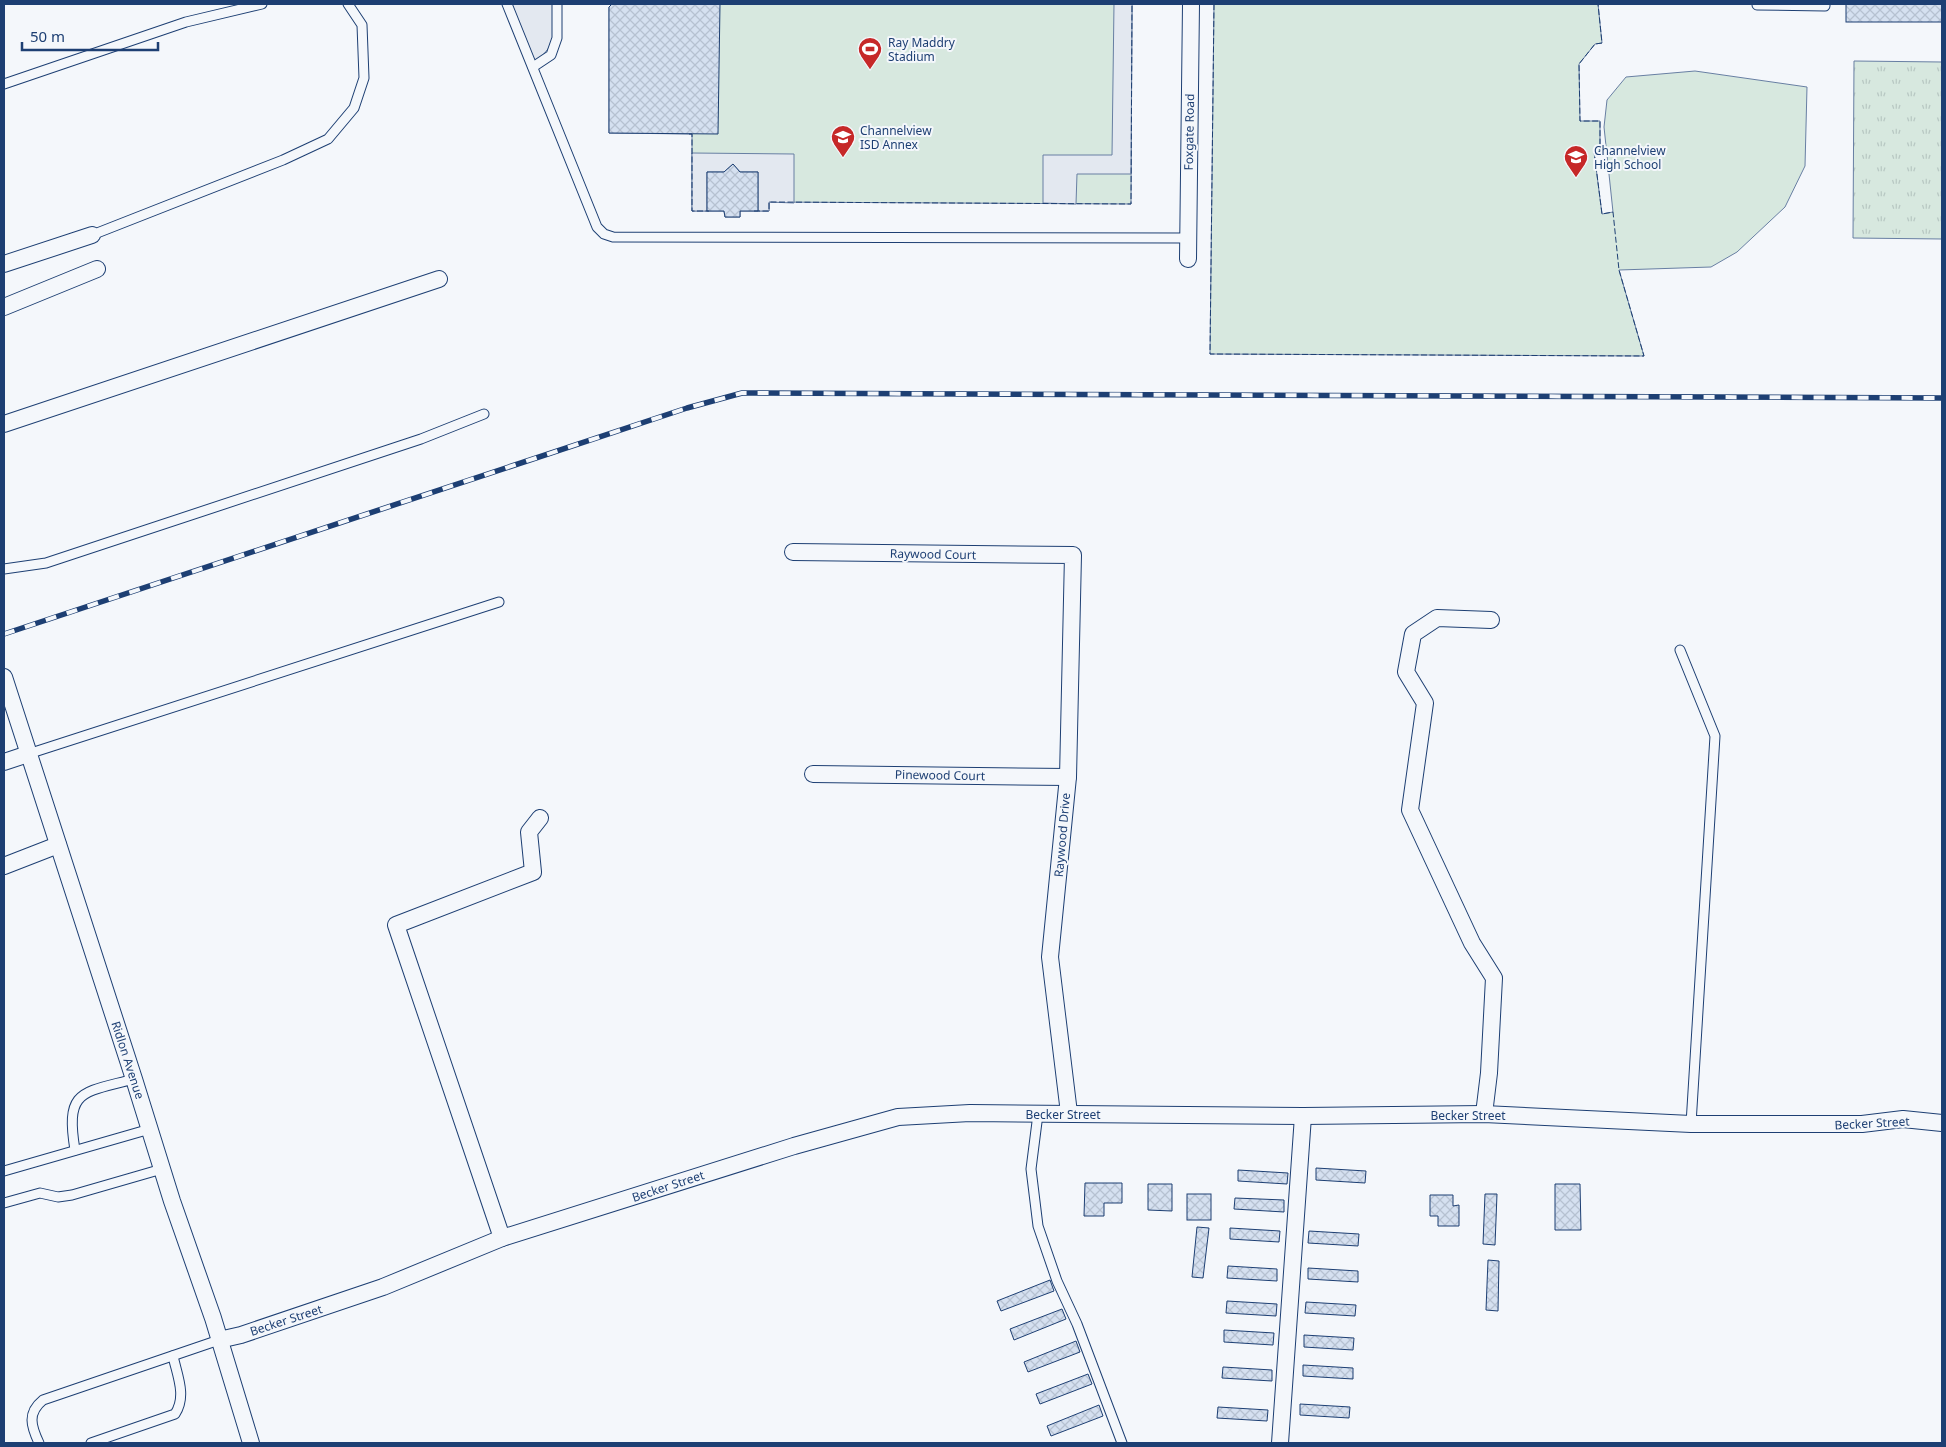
<svg xmlns="http://www.w3.org/2000/svg" width="1946" height="1447" font-family="'Noto Sans',sans-serif">
<defs>
<pattern id="park-tufts" width="24" height="20" patternUnits="userSpaceOnUse" patternTransform="scale(1.25)"><rect width="24" height="20" fill="#d7e8df"/><path d="M3 7l-1-3M5 7V3M7 7l1-3M15 17l-1-3M17 17v-4M19 17l1-3" fill="none" stroke="#b8c8c3"/></pattern>
<pattern id="building-cross-hatch" width="8" height="8" patternUnits="userSpaceOnUse" patternTransform="scale(1.25)"><rect width="8" height="8" fill="#d5e0f0"/><path d="M0 0l8 8M0 8l8-8" fill="none" stroke="#b6c1d1"/></pattern>
</defs>
<rect width="100%" height="100%" fill="#f4f7fb"/>
<g fill="#d7e8df" stroke="#687fa3">
<path d="M612 4H1132L1131 204 769 202V211H740V217H725L724 211H692V134L609 133V7Z"/>
<path d="M1214 4H1598L1602 43 1595 44 1579 64 1580 121H1600V152H1594L1602 214 1613 212 1604 127 1607 100 1626 77 1695 71 1807 87 1805 166 1785 207 1737 252 1711 267 1619 270 1644 356 1210 354Z"/>
</g>
<path fill="url(#park-tufts)" stroke="#687fa3" d="M1854 61 1942 62V239L1853 238Z"/>
<g fill="#e3e8f0" stroke="#687fa3">
<path d="M506 4H557V38L533 67Z"/>
<path d="M1114 4H1132L1131 174H1077L1076 204 1043 203V155H1112Z"/>
<path d="M692 153 794 154V203L769 202V211H758V172H740L733 164 724 172H707V211H692Z"/>
</g>
<g fill="url(#building-cross-hatch)" stroke="#1d3f73">
<path d="M612 4H720L718 134 609 133V7Z"/>
<rect x="1846" y="4" width="96" height="18"/>
<path d="M733 164 740 172H758V211H740V217H725L724 211H707V172H724Z"/>
<path d="M1316 1168 1366 1171 1365 1183 1316 1180Z"/>
<path d="M1238 1170 1288 1173 1287 1184 1238 1181Z"/>
<path d="M1085 1183H1122V1203H1104V1216H1084Z"/>
<path d="M1148 1184H1172V1211L1148 1210Z"/>
<path d="M1555 1184H1580L1581 1230H1555Z"/>
<rect x="1187" y="1194" width="24" height="26"/>
<path d="M1485 1194H1497L1495 1245 1483 1244Z"/>
<path d="M1430 1195H1453V1206L1459 1205V1226H1438V1216H1430Z"/>
<path d="M1235 1198 1284 1200V1212L1234 1209Z"/>
<path d="M1197 1227 1209 1228 1203 1278 1192 1277Z"/>
<path d="M1230 1228 1280 1231 1279 1242 1230 1239Z"/>
<path d="M1309 1231 1359 1234 1358 1246 1308 1243Z"/>
<path d="M1488 1260 1499 1261 1498 1311 1486 1310Z"/>
<path d="M1228 1266 1277 1269V1281L1227 1278Z"/>
<path d="M1308 1268 1358 1271V1282L1308 1279Z"/>
<path d="M1050 1280 1054 1291 1001 1311 997 1301Z"/>
<path d="M1227 1301 1277 1304 1276 1316 1226 1313Z"/>
<path d="M1306 1302 1356 1305 1355 1316 1305 1313Z"/>
<path d="M1062 1309 1066 1319 1014 1340 1010 1329Z"/>
<path d="M1224 1330 1274 1333 1273 1345 1224 1342Z"/>
<path d="M1304 1335 1354 1338 1353 1350 1304 1347Z"/>
<path d="M1076 1341 1080 1352 1028 1372 1024 1362Z"/>
<path d="M1303 1365 1353 1368V1379L1303 1376Z"/>
<path d="M1223 1367 1272 1370V1381L1222 1378Z"/>
<path d="M1088 1374 1092 1384 1040 1404 1036 1394Z"/>
<path d="M1300 1404 1350 1407 1349 1418 1300 1415Z"/>
<path d="M1099 1405 1103 1416 1051 1436 1047 1426Z"/>
<path d="M1218 1407 1268 1410 1267 1421 1217 1418Z"/>
</g>
<g fill="none" stroke-linecap="round" stroke-linejoin="round">
<g stroke="#1d3f73" stroke-width="11">
<g id="service">
<path d="M507 4 597 227 604 234 613 237 1188 238"/>
<path d="M1757 5 1825 6V4"/>
<path d="M533 67 551 55 557 38V4"/>
<path d="M4 84 186 22 262 4"/>
<path d="M92 235 283 160 328 139 354 108 364 78 362 25 348 4"/>
<path d="M4 569 46 563 421 439 484 414"/>
<path d="M1680 650 1715 736 1691 1124"/>
<path d="M28 754 499 602"/>
<path d="M1038 1114 1031 1169 1038 1226 1057 1281 1077 1324 1122 1443"/>
<path d="M75 1150C65 1089 82 1093 134 1079"/>
<path d="M4 1171 150 1129"/>
<path d="M4 1203 40 1193 58 1197 72 1195 162 1169"/>
<path d="M39 1443C31 1426 27 1413 43 1400L219 1340"/>
<path d="M91 1443 175 1414C187 1396 177 1375 173 1356"/>
</g>
</g>
<g stroke="#1d3f73" stroke-width="18">
<g id="minor">
<path d="M1188 259 1191 4"/>
<path d="M4 264 92 235"/>
<path d="M4 307 97 269"/>
<path d="M4 424 439 279"/>
<path d="M793 552 1073 555 1068 777 1050 957 1069 1113"/>
<path d="M4 677 134 1079 172 1201 213 1318 251 1443"/>
<path d="M4 762 28 754"/>
<path d="M813 774 1068 777"/>
<path d="M4 866 58 845"/>
<path d="M1484 1114 1489 1073 1494 978 1472 943 1410 810 1425 703 1406 672 1413 634 1437 618 1491 620"/>
<path d="M502 1238 396 925 533 872 529 832 540 818"/>
<path d="M219 1340 241 1335 383 1287 502 1238 794 1146 898 1117 970 1113 1303 1116 1484 1114 1691 1124H1862L1903 1119 1942 1123"/>
<path d="M1280 1443 1303 1116"/>
</g>
</g>
<use href="#service" stroke="#f4f7fb" stroke-width="9"/>
<use href="#minor" stroke="#f4f7fb" stroke-width="16"/>
<g stroke="#1d3f73" stroke-width="5.5">
<path id="rail" d="M4 634 687 408 742 393 1942 398"/>
</g>
<use href="#rail" stroke="#f4f7fb" stroke-width="4" stroke-dasharray="11" stroke-linecap="butt"/>
<g stroke="#1d3f73" stroke-width="1" stroke-dasharray="6 2.5" stroke-linecap="butt">
<path d="M1214 4 1210 354 1644 356 1619 270 1613 212 1602 214 1594 151 1600 152V121H1580L1579 64 1595 44 1602 43 1598 4"/>
<path d="M689 134H692V211H709"/>
<path d="M754 211H769V202L1131 204 1132 4"/>
</g>
</g>
<defs>
<g id="stadium-pin" transform="scale(1.25)"><path d="M0 17L-7.5 6A9.5 9.5 0 1 1 7.5 6Z" fill="#c62828" stroke="#f4f7fb"/><path d="M0-5a6.5 5 0 1 0 0 10a6.5 5 0 1 0 0-10ZM-3.5-1.8h7v3.6h-7Z" fill="#fff"/></g>
<g id="school-pin" transform="scale(1.25)"><path d="M0 17L-7.5 6A9.5 9.5 0 1 1 7.5 6Z" fill="#c62828" stroke="#f4f7fb"/><path d="M0-5L7-2L0 1L-7-2ZM-4 1L0 2.5L4 1V4Q0 6-4 4Z" fill="#fff"/></g>
</defs>
<g fill-rule="evenodd">
<use href="#stadium-pin" x="870" y="49"/>
<use href="#school-pin" x="843" y="137"/>
<use href="#school-pin" x="1576" y="157"/>
</g>
<g text-anchor="middle" dominant-baseline="central" stroke-width="4" stroke-linejoin="round" paint-order="stroke">
<g font-size="12" fill="#1d3f73" stroke="#f4f7fb" text-anchor="start">
<text x="888" y="42">Ray Maddry<tspan x="888" dy="14">Stadium</tspan></text>
<text x="860" y="130">Channelview<tspan x="860" dy="14">ISD Annex</tspan></text>
<text x="1594" y="150">Channelview<tspan x="1594" dy="14">High School</tspan></text>
</g>
<g font-size="12" fill="#1d3f73" stroke="#f4f7fb">
<text transform="translate(1189 132) rotate(-89)">Foxgate Road</text>
<text transform="translate(933 554) rotate(1)">Raywood Court</text>
<text transform="translate(940 775) rotate(1)">Pinewood Court</text>
<text transform="translate(1062 835) rotate(-85)">Raywood Drive</text>
<text transform="translate(128 1060) rotate(72)">Ridlon Avenue</text>
<text x="1063" y="1114">Becker Street</text>
<text x="1468" y="1115">Becker Street</text>
<text transform="translate(1872 1123) rotate(-3)">Becker Street</text>
<text transform="translate(668 1186) rotate(-18)">Becker Street</text>
<text transform="translate(286 1320) rotate(-18)">Becker Street</text>
</g>
</g>
<rect width="1946" height="1447" fill="none" stroke="#1d3f73" stroke-width="10"/>
<path d="M22 42v8h136v-8" fill="none" stroke="#1d3f73" stroke-width="2.5"/>
<text x="30" y="42" font-size="15" fill="#1d3f73" stroke="#f4f7fb" stroke-width="4" paint-order="stroke">50 m</text>
</svg>
